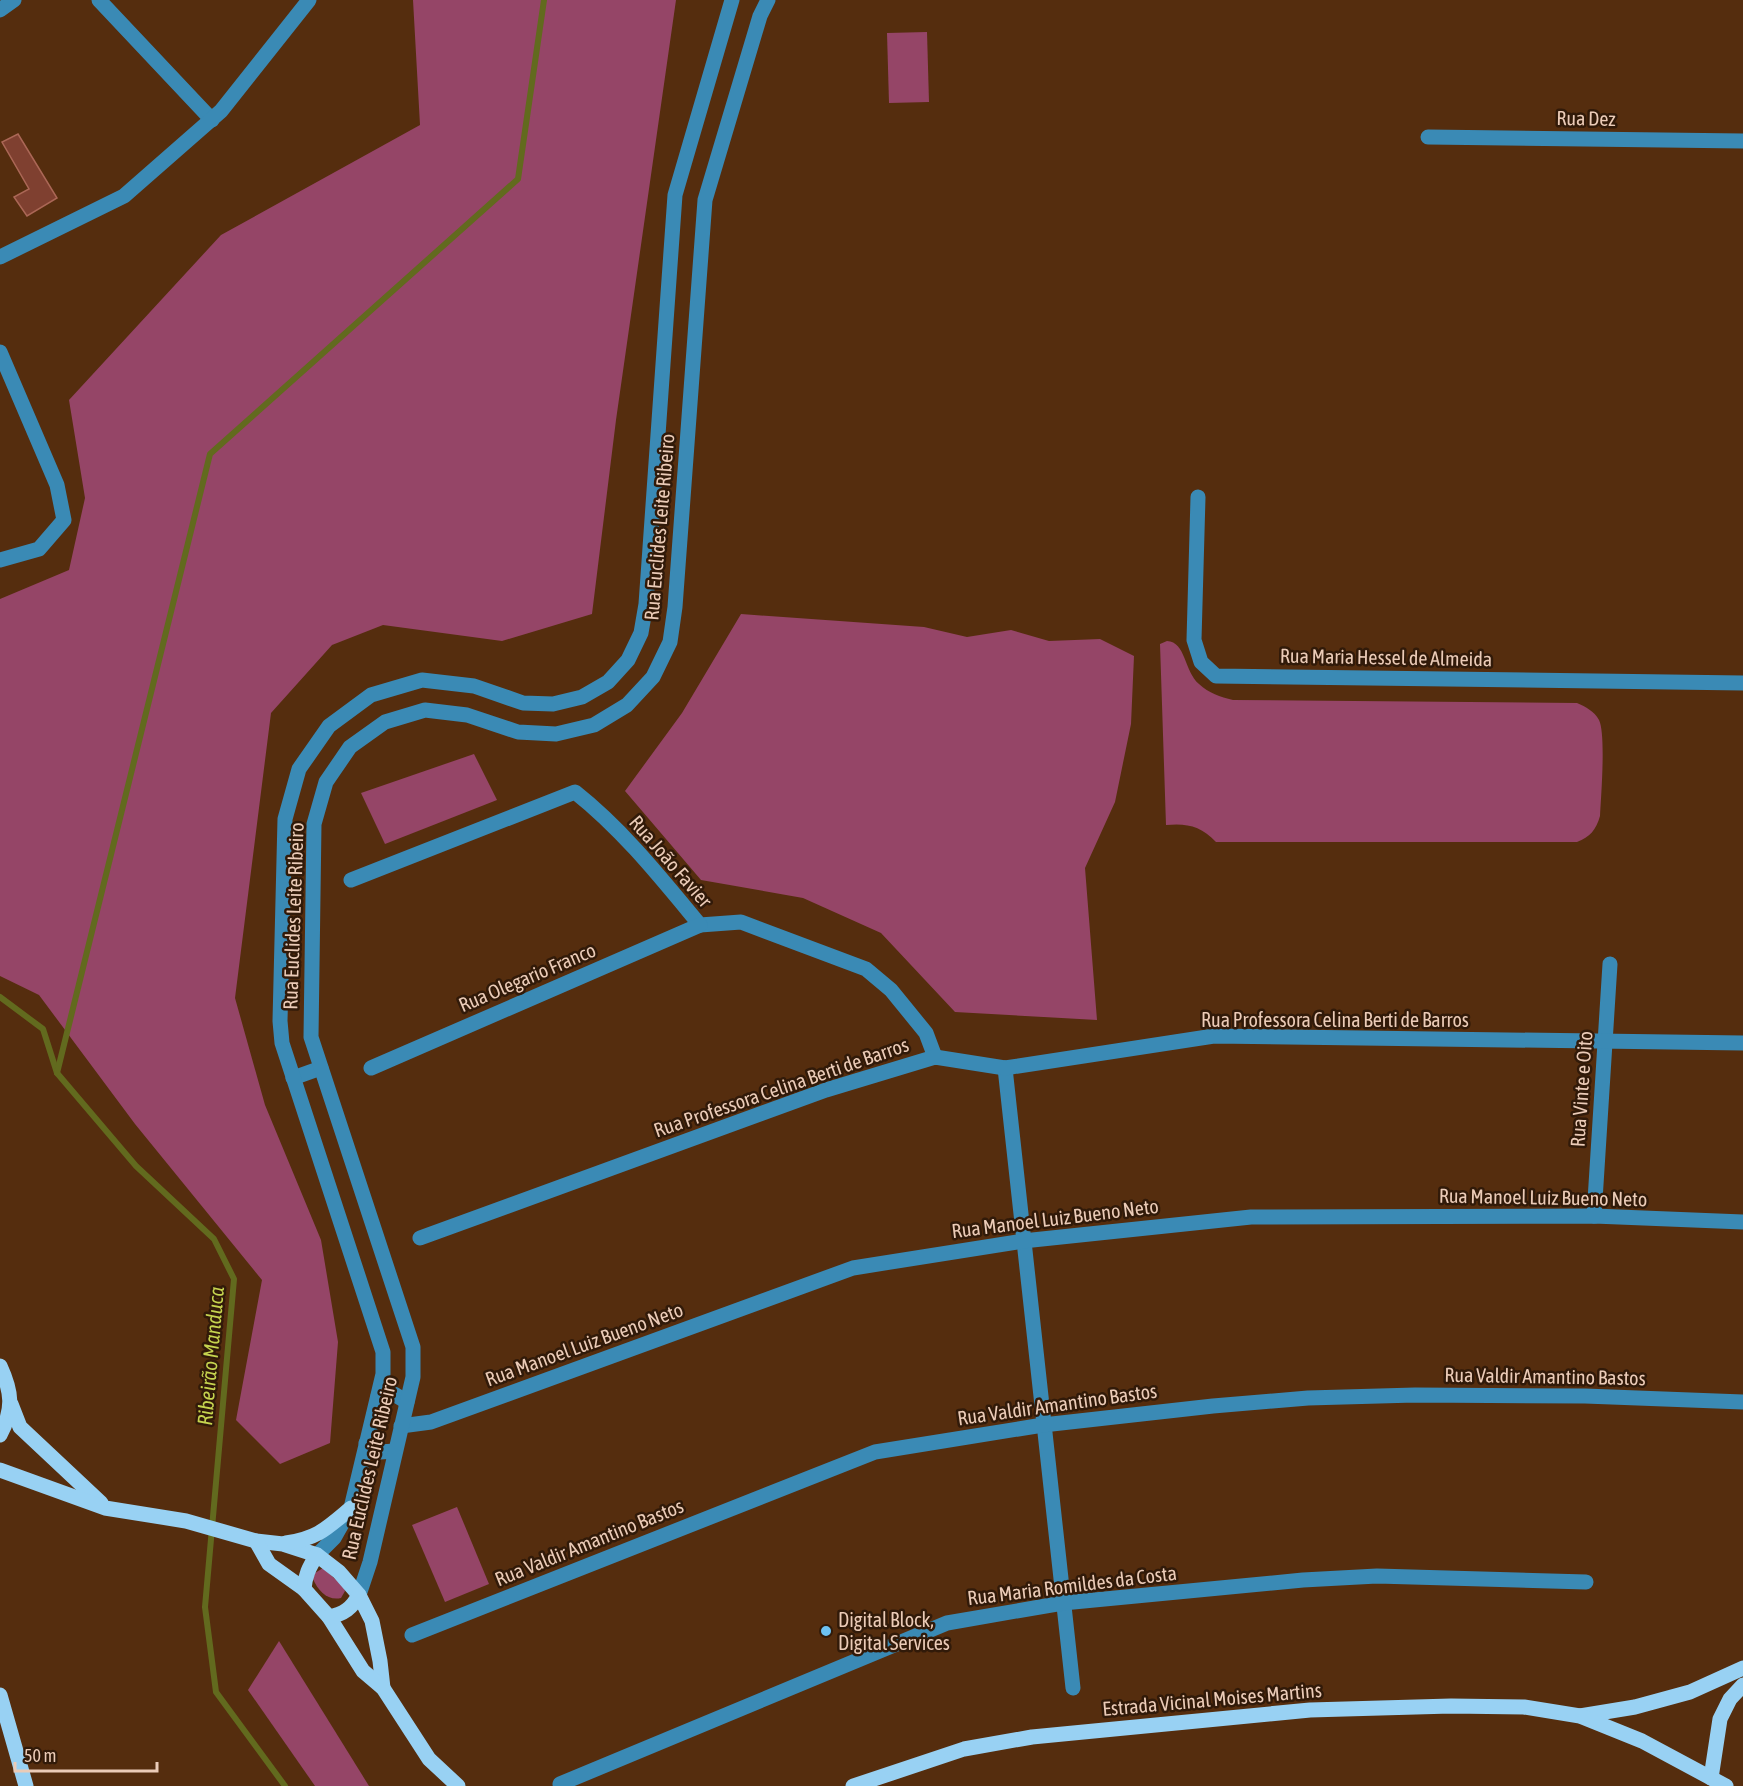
<svg xmlns="http://www.w3.org/2000/svg" width="1743" height="1786" font-family="'Asap Condensed',sans-serif">
<rect width="100%" height="100%" fill="#552d0e"/>
<g fill="#954567">
<path d="M413 0H676L616 420 592 614 502 641 383 625 332 645 271 713 235 998 265 1105 321 1240 338 1342 330 1443 280 1464 236 1420 262 1280 135 1124 39 995 0 976V599L69 570 85 498 69 400 221 235 420 125Z"/>
<path d="M927 32 929 102 889 103 887 33Z"/>
<path d="M741 614 924 627 967 637 1011 630 1049 641 1100 639 1134 656 1131 724 1115 802 1085 868 1097 1020 955 1012 881 933 803 898 701 880 625 791 682 713Z"/>
<path d="M1167 641C1186 642 1184 671 1199 684 1209 693 1220 697 1233 700L1577 703C1586 707 1594 711 1599 720 1606 734 1601 797 1600 816 1596 830 1590 837 1577 842H1216C1201 826 1187 823 1166 825L1160 644Z"/>
<path d="M474 754 497 800 385 844 361 793Z"/>
<path d="M457 1507 489 1584 445 1602 412 1525Z"/>
<path d="M323 1568 343 1586 345 1591 341 1598C328 1601 318 1591 313 1579L315 1573Z"/>
<path d="M279 1641 369 1786H315L248 1690Z"/>
</g>
<g fill="none" stroke-linecap="round" stroke-linejoin="round">
<g stroke="#626a1e" stroke-width="6">
<path d="M0 997 43 1029 57 1073 136 1166 214 1239 234 1279 205 1607 216 1692 285 1786"/>
<path d="M57 1073 210 454 518 179 544 0"/>
</g>
</g>
<path fill="#7f4030" stroke="#ab6756" stroke-width="1.5" d="M18 134 57 198 27 216 14 197 29 189 2 142Z"/>
<g fill="none" stroke-linecap="round" stroke-linejoin="round">
<g stroke="#3a8ab5" stroke-width="15">
<path d="M99 0 212 120"/>
<path d="M0 10 14 0"/>
<path d="M1428 137 1743 141"/>
<path d="M0 257 124 196 221 111 309 0"/>
<path d="M0 352 57 485 64 520 39 549 0 560"/>
<path d="M1198 497 1194 640 1201 662 1216 676 1743 683"/>
<path d="M351 880 575 792C623 830 661 878 700 925L741 922 866 969 891 990 926 1033 935 1057"/>
<path d="M371 1068 700 925"/>
<path d="M1005 1068 1073 1688"/>
<path d="M293 1078 321 1068"/>
<path d="M1594 1216 1610 964"/>
<path d="M420 1238 826 1090 935 1057 1005 1068 1214 1036 1743 1043"/>
<path d="M378 1396 394 1394 407 1402"/>
<path d="M401 1426 431 1422 853 1268 1023 1241 1251 1217 1594 1216 1743 1222"/>
<path d="M366 1443 380 1452 395 1451"/>
<path d="M317 1555 334 1538 351 1508 383 1374V1352L282 1043 280 1021 285 819 299 769 329 726 371 695 422 680 474 686 523 703 553 704 582 697 608 682 628 660 641 633 646 604 675 195 732 0"/>
<path d="M359 1595 370 1562 413 1377V1347L311 1037 314 824 326 782 350 747 385 722 425 710 467 715 518 732 556 734 594 725 627 705 653 677 670 642 675 607 705 200 760 16 768 0"/>
<path d="M412 1635 875 1452 1043 1425 1213 1406 1308 1398 1415 1395 1585 1396 1743 1402"/>
<path d="M560 1784 947 1623 1063 1603 1303 1580 1377 1576 1586 1582"/>
</g>
<g stroke="#98d1f3" stroke-width="15">
<path d="M0 1366C12 1392 14 1409 0 1435"/>
<path d="M11 1404 20 1427 101 1503"/>
<path d="M0 1470 105 1508 186 1521 256 1541 283 1544 317 1555 339 1572 359 1595 372 1621 380 1661 383 1688"/>
<path d="M256 1541 269 1564 304 1589 329 1617 363 1671 383 1688 429 1759 458 1786"/>
<path d="M286 1543C318 1538 326 1529 351 1508"/>
<path d="M304 1589C305 1576 309 1567 317 1555"/>
<path d="M329 1617C344 1614 352 1608 359 1595"/>
<path d="M0 1695 26 1786"/>
<path d="M1580 1716 1635 1707 1690 1692 1743 1668"/>
<path d="M1711 1778 1720 1719 1730 1699 1743 1685"/>
<path d="M853 1786 964 1749 1032 1737 1310 1710 1451 1706 1524 1707 1580 1716 1642 1741 1726 1786"/>
</g>
</g>
<circle fill="#6dc2f3" stroke="#311a09" stroke-width="2" cx="826" cy="1631" r="6"/>
<g text-anchor="middle" dominant-baseline="central" stroke-width="5" stroke-linejoin="round" paint-order="stroke">
<g font-size="20" fill="#ebcbb7" stroke="#311a09">
<text transform="translate(1586 118) rotate(1)">Rua Dez</text>
<text transform="translate(659 527) rotate(-85)">Rua Euclides Leite Ribeiro</text>
<text transform="translate(1386 657) rotate(1)">Rua Maria Hessel de Almeida</text>
<text transform="translate(671 861) rotate(49)">Rua João Favier</text>
<text transform="translate(293 916) rotate(-88)">Rua Euclides Leite Ribeiro</text>
<text transform="translate(527 977) rotate(-23)">Rua Olegario Franco</text>
<text x="1335" y="1019">Rua Professora Celina Berti de Barros</text>
<text transform="translate(781 1087) rotate(-19)">Rua Professora Celina Berti de Barros</text>
<text transform="translate(1581 1089) rotate(-86)">Rua Vinte e Oito</text>
<text transform="translate(1543 1197) rotate(1)">Rua Manoel Luiz Bueno Neto</text>
<text transform="translate(1055 1218) rotate(-7)">Rua Manoel Luiz Bueno Neto</text>
<text transform="translate(584 1344) rotate(-20)">Rua Manoel Luiz Bueno Neto</text>
<text transform="translate(1545 1376) rotate(1)">Rua Valdir Amantino Bastos</text>
<text transform="translate(1057 1404) rotate(-8)">Rua Valdir Amantino Bastos</text>
<text transform="translate(369 1468) rotate(-77)">Rua Euclides Leite Ribeiro</text>
<text transform="translate(589 1542) rotate(-22)">Rua Valdir Amantino Bastos</text>
<text transform="translate(1072 1585) rotate(-7)">Rua Maria Romildes da Costa</text>
<text transform="translate(1212 1699) rotate(-5)">Estrada Vicinal Moises Martins</text>
</g>
<g font-size="20" fill="#ebcbb7" stroke="#311a09" text-anchor="start">
<text x="838" y="1619">Digital Block,<tspan x="838" dy="23">Digital Services</tspan></text>
</g>
<g font-size="21" font-style="italic" fill="#c6d44f" stroke="#311a09">
<text transform="translate(210 1356) rotate(-85)">Ribeirão Manduca</text>
</g>
</g>
<path d="M15 1762v9h142v-9" fill="none" stroke="#ebcbb7" stroke-width="3"/>
<text x="24" y="1762" font-size="18" fill="#ebcbb7" stroke="#311a09" stroke-width="4.5" paint-order="stroke">50 m</text>
</svg>
